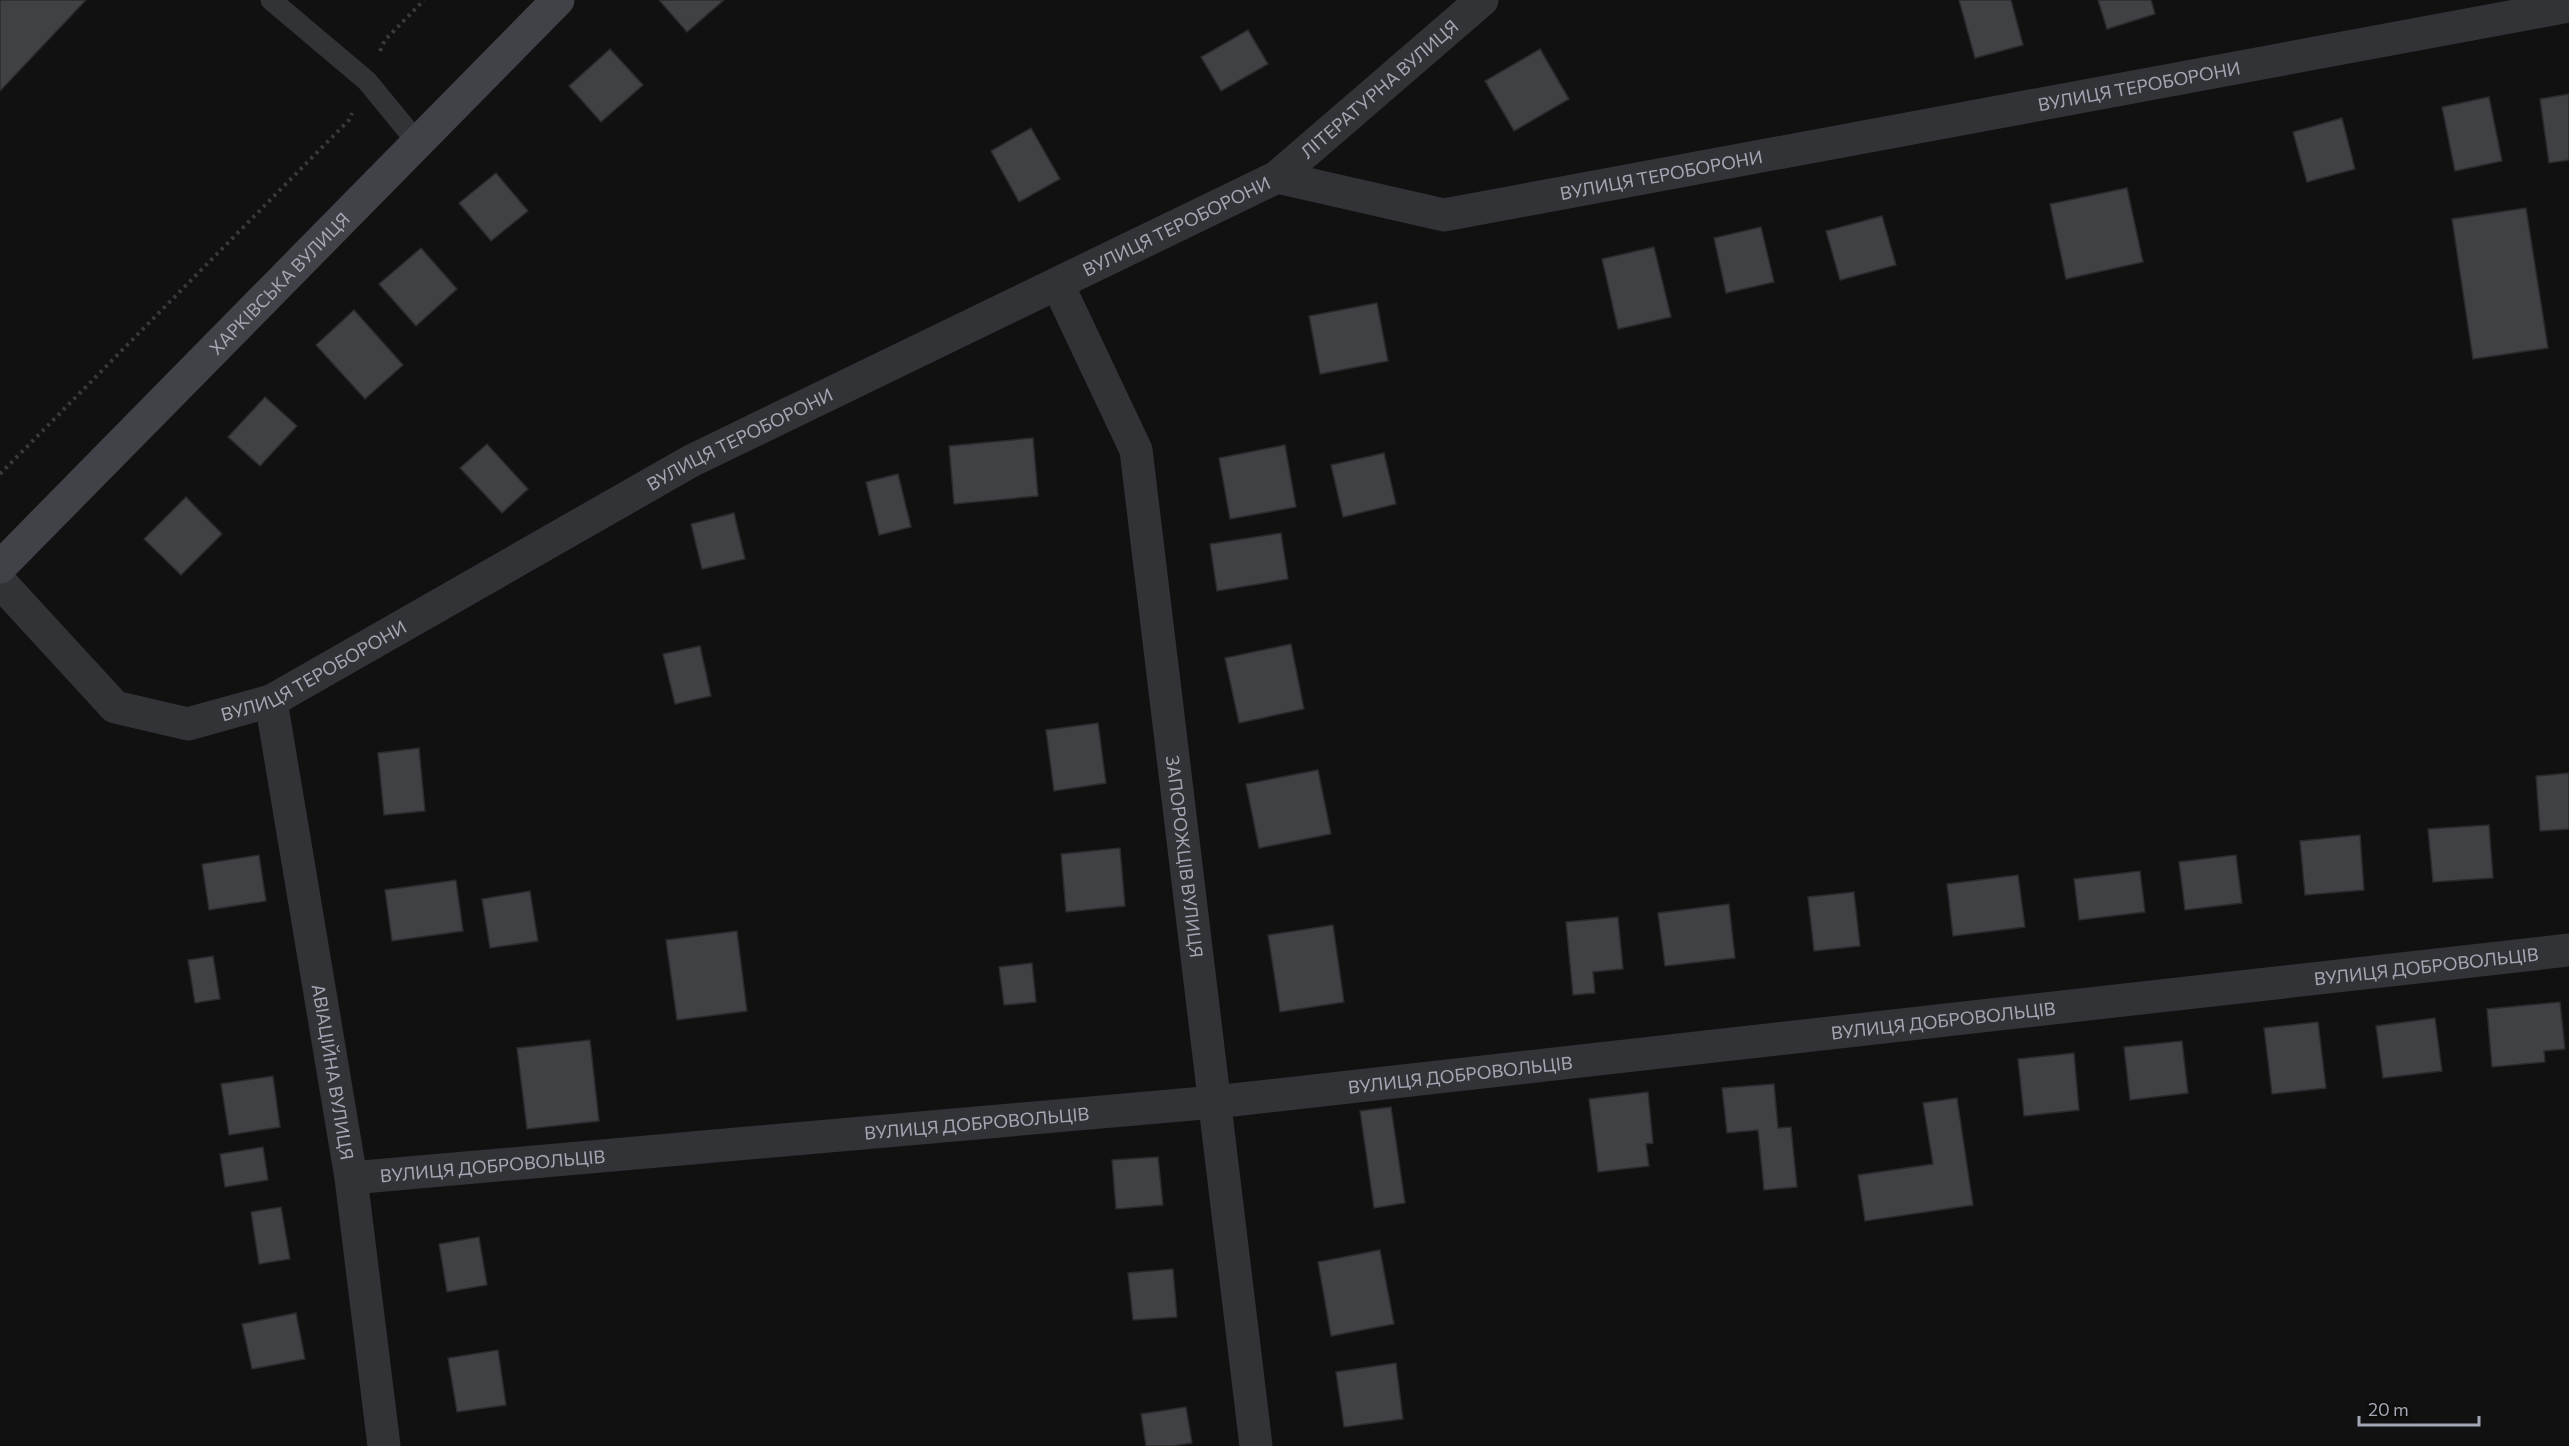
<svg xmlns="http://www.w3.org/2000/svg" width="2569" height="1446" font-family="Commissioner,sans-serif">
<rect width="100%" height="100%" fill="#111112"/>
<g fill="#404145" stroke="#2b2b2e" stroke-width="1.5">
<path d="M0 0H86L0 91Z"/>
<path d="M659 0H724L687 32Z"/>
<path d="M1959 0H2011L2023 45 1975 58Z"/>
<path d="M2098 0H2151L2155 14 2107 29Z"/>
<path d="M1248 30 1268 64 1221 91 1201 57Z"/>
<path d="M610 49 643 85 601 122 569 86Z"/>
<path d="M1540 49 1569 99 1514 131 1485 81Z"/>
<path d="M2569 94V160L2549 163 2540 99Z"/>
<path d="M2489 97 2502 161 2455 171 2442 107Z"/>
<path d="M2342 118 2355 169 2307 182 2293 132Z"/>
<path d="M1031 128 1060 179 1019 202 991 151Z"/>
<path d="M496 173 528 211 491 241 459 203Z"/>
<path d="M2127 188 2143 262 2066 279 2050 204Z"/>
<path d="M2526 208 2548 348 2473 359 2452 219Z"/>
<path d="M1882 216 1896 265 1840 280 1826 231Z"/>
<path d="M1761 227 1774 282 1726 293 1714 238Z"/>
<path d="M1654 247 1671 317 1618 329 1602 259Z"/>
<path d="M421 248 457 289 416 326 379 284Z"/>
<path d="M1377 303 1388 361 1320 374 1309 316Z"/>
<path d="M354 310 403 365 365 399 316 345Z"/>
<path d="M265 397 297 426 260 466 228 437Z"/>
<path d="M1033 438 1038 496 954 504 949 446Z"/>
<path d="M487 444 528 489 502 513 460 468Z"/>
<path d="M1285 445 1296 507 1230 519 1219 458Z"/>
<path d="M1384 453 1396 504 1343 517 1331 465Z"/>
<path d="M898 474 911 527 879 535 866 482Z"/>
<path d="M186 497 222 534 181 575 144 539Z"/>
<path d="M734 513 745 559 702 569 691 524Z"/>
<path d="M1281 533 1288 579 1217 591 1210 544Z"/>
<path d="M1291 644 1304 709 1239 723 1225 658Z"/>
<path d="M700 646 711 696 675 704 663 654Z"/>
<path d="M1098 723 1106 783 1054 791 1046 730Z"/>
<path d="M419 748 425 811 384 815 378 753Z"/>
<path d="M1318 770 1331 834 1259 848 1246 784Z"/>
<path d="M2569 773V829L2540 831 2536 776Z"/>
<path d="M2489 825 2493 878 2433 882 2428 829Z"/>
<path d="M2360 835 2364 890 2305 895 2300 841Z"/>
<path d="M1120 848 1125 906 1066 912 1061 854Z"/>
<path d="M259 855 266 901 209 910 202 864Z"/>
<path d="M2236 855 2242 903 2185 910 2179 862Z"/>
<path d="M2140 871 2145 912 2079 920 2074 879Z"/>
<path d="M2018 875 2025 927 1953 936 1947 884Z"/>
<path d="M456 880 463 931 392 941 385 890Z"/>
<path d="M530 891 538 941 490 948 482 899Z"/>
<path d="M1854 892 1860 946 1814 951 1808 897Z"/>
<path d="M1729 904 1735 958 1665 966 1658 913Z"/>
<path d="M1618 917 1623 969 1593 972 1595 993 1573 995 1566 922Z"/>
<path d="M1333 925 1344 1002 1280 1012 1268 935Z"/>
<path d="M737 931 747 1011 677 1020 666 940Z"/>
<path d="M213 956 220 999 195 1003 188 960Z"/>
<path d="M1032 963 1036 1002 1004 1005 999 967Z"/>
<path d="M2560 1002 2565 1049 2544 1051 2545 1062 2492 1067 2487 1009Z"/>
<path d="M2435 1018 2442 1071 2383 1078 2376 1026Z"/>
<path d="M2318 1022 2326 1088 2272 1094 2264 1028Z"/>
<path d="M590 1040 599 1121 527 1129 517 1048Z"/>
<path d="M2182 1041 2188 1093 2130 1100 2124 1047Z"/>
<path d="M2074 1053 2079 1110 2024 1116 2018 1059Z"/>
<path d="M273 1076 280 1127 229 1135 221 1084Z"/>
<path d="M1774 1084 1778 1128 1791 1127 1797 1187 1764 1190 1758 1130 1727 1133 1722 1088Z"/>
<path d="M1648 1092 1653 1143 1646 1144 1649 1166 1598 1172 1589 1099Z"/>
<path d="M1957 1098 1973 1205 1865 1221 1858 1175 1933 1164 1923 1103Z"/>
<path d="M1391 1107 1405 1203 1374 1208 1360 1111Z"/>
<path d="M263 1147 268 1180 225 1187 220 1154Z"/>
<path d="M1158 1157 1163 1205 1116 1209 1112 1160Z"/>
<path d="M281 1207 290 1259 259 1264 251 1212Z"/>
<path d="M479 1237 487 1285 447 1292 439 1244Z"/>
<path d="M1380 1250 1394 1324 1331 1336 1318 1262Z"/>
<path d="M1173 1269 1177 1317 1133 1320 1128 1273Z"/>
<path d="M296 1313 305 1359 252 1369 242 1324Z"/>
<path d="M498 1350 506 1405 457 1412 448 1358Z"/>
<path d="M1396 1363 1403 1419 1344 1427 1336 1372Z"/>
<path d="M1186 1407 1192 1443 1172 1446H1146L1141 1414Z"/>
</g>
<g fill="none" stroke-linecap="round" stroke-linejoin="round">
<g stroke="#383a3e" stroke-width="4" stroke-dasharray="3 4.5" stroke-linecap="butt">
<path d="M380 51 385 40 424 0"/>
<path d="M0 474 349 120 352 113"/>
</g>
<path stroke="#323337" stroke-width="21" d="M271 0 367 81 417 142"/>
<g stroke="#323337" stroke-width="33">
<path id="s1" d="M1277 177 1482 0"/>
<path id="s2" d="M1058 285 1136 450 1256 1446"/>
<path id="s3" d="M0 582 115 707 188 724 271 701 691 461 1277 177 1444 215 2569 6"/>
<path id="s4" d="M271 701 351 1178 384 1446"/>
<path id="s5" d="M351 1178 1215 1102 2569 950"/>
</g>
<path stroke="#404247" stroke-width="33" id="s6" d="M0 567 558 0"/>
</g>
<g text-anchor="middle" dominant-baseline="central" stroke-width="4.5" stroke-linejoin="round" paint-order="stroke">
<g font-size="18" fill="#a3a7b3" stroke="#0c0c0d">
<text stroke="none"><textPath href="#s3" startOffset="2344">ВУЛИЦЯ ТЕРОБОРОНИ</textPath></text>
<text stroke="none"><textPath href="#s1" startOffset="135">ЛІТЕРАТУРНА ВУЛИЦЯ</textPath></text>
<text stroke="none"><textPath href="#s3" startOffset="1858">ВУЛИЦЯ ТЕРОБОРОНИ</textPath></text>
<text stroke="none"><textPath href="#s3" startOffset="1354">ВУЛИЦЯ ТЕРОБОРОНИ</textPath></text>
<text stroke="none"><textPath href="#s6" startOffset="398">ХАРКІВСЬКА ВУЛИЦЯ</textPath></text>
<text stroke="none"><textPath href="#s3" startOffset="868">ВУЛИЦЯ ТЕРОБОРОНИ</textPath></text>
<text stroke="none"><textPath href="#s3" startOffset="382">ВУЛИЦЯ ТЕРОБОРОНИ</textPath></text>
<text stroke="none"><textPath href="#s2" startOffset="592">ЗАПОРОЖЦІВ ВУЛИЦЯ</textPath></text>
<text stroke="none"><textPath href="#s5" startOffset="2086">ВУЛИЦЯ ДОБРОВОЛЬЦІВ</textPath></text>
<text stroke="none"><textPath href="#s5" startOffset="1600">ВУЛИЦЯ ДОБРОВОЛЬЦІВ</textPath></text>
<text stroke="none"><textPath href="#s4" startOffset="376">АВІАЦІЙНА ВУЛИЦЯ</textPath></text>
<text stroke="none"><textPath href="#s5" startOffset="1114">ВУЛИЦЯ ДОБРОВОЛЬЦІВ</textPath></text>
<text stroke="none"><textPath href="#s5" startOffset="628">ВУЛИЦЯ ДОБРОВОЛЬЦІВ</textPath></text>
<text stroke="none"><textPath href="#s5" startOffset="142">ВУЛИЦЯ ДОБРОВОЛЬЦІВ</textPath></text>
</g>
</g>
<path d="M2359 1416v9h120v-9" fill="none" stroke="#a3a7b3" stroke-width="3"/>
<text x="2368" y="1416" font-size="18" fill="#a3a7b3" stroke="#0c0c0d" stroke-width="4.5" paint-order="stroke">20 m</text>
</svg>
